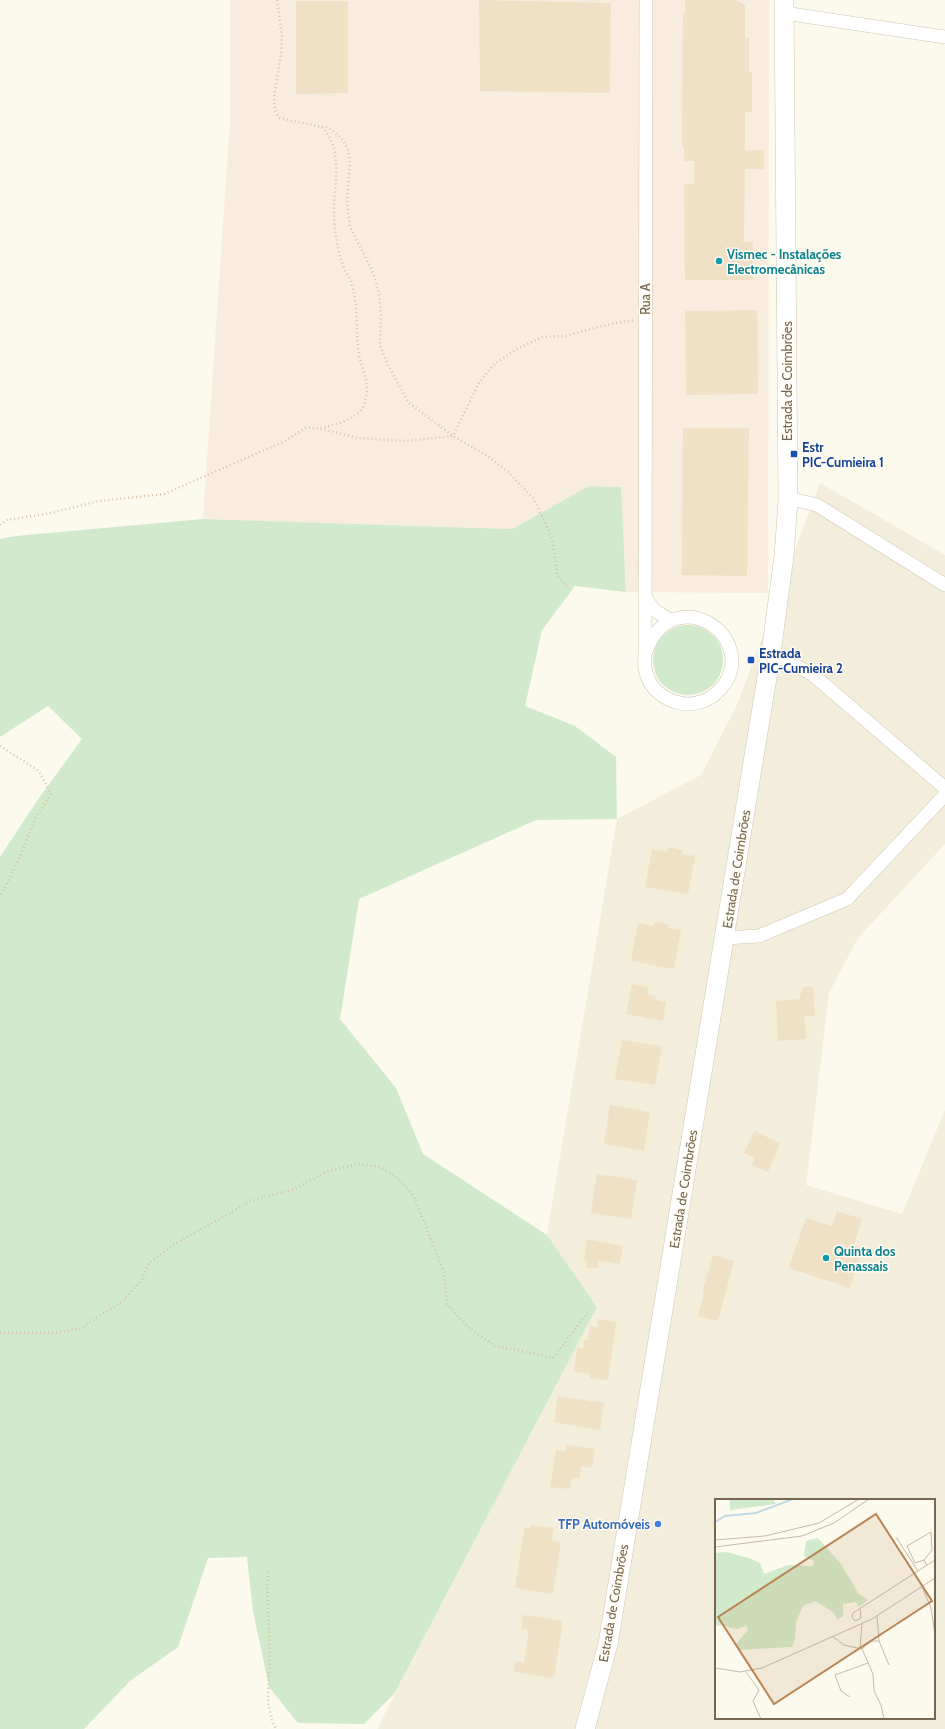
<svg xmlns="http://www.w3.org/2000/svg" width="945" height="1729" font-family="Cabin,sans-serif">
<rect width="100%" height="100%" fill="#fcf9ed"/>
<path fill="#f3eedb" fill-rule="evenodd" d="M820 483 945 555V844L858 938 829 993 806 1185 902 1214 945 1110V1729H378L380 1723 597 1307 547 1235 617 819 701 775 737 705ZM716 1500H934V1718H716Z"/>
<path fill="#f8ecde" d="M230 0H769L768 593 626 592 621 487 589 486 512 529 203 519 230 122Z"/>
<g fill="#d0eacb">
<path d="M589 486 621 487 626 592 575 586 542 630 525 706 575 726 616 757 617 819 536 820 359 899 340 1019 396 1088 423 1154 547 1235 597 1307 395 1693 364 1724 298 1723 269 1687 253 1611 247 1557 208 1558 178 1647 130 1681 84 1729H0V857L37 801 82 739 48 706 0 737V539L16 536 203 519 512 529Z"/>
<circle cx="688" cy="660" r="35"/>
</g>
<g fill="#f0e0c6">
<path d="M479 0 611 3 610 93 480 91Z"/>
<path d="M685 0H736L745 5V38H749V72H752V112H745V150H764V169H745L744 242H753V280H685L684 184H694V161H684V147L682 146 683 15 685 14Z"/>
<path d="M296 1H348V93L296 94Z"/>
<path d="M757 310 758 394 686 395 685 311Z"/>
<path d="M683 428H749L747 576 682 575Z"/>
<path d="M668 847 683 850 682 854 695 856 688 894 645 887 652 849 667 852Z"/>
<path d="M654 922 669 924 668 928 681 930 674 969 631 961 638 923 654 926Z"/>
<path d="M632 984 649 987 647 994 656 996V1000L666 1002 663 1021 626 1014Z"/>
<path d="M803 987H813L815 1016H804L806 1039 778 1041 776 1001 799 999Z"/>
<path d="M622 1040 662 1046 655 1085 615 1079Z"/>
<path d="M610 1105 650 1112 644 1151 604 1144Z"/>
<path d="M754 1131 780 1143 768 1172 752 1165 754 1158 744 1153Z"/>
<path d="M597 1174 637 1180 631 1219 591 1213Z"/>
<path d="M837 1211 862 1219 854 1245 863 1248 850 1288 789 1268 806 1218 832 1226Z"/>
<path d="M587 1239 623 1246 620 1264 599 1260 598 1269 586 1267 587 1261 584 1260Z"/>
<path d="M713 1255 734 1261 718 1321 698 1316 704 1293H702Z"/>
<path d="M598 1319 616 1322 608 1380 590 1378V1374L574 1372 577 1347 583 1348 584 1340H588L590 1326 597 1327Z"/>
<path d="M558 1396 604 1403 600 1430 554 1422Z"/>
<path d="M567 1445 595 1449 592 1468 581 1466 580 1479 572 1478 570 1489 550 1487 556 1450 566 1452Z"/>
<path d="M531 1525 554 1528 552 1540 561 1542 553 1594 515 1588 525 1527 530 1528Z"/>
<path d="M523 1615 563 1621 554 1678 514 1672 516 1661 524 1663 529 1630 521 1629Z"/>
</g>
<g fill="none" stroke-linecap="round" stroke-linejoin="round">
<g stroke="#cec5b2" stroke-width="14">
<g id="street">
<path d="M784 13 945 37"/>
<path d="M788 501 796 500 817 505 945 585"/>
<path d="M645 597 654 610 670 620"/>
<path d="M771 653 812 674 945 788"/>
<path d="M645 654C670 580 755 632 726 682 721 689 715 696 706 700 681 711 651 697 645 669 644 664 645 659 645 654L646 0"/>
<path d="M724 938 759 936 847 899 945 795"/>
</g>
</g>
<g stroke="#d1c6b0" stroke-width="20">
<path id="secondary" d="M585 1729 608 1644 771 653 784 556 788 501 784 0"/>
</g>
<g stroke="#d5c4a8" stroke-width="2.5" stroke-dasharray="1 3" stroke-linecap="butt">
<path d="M277 0 282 36 281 55 274 97 275 110 279 118 322 127C345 152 333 185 334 215 335 233 337 251 344 268 346 273 350 277 351 282 359 305 355 330 359 354 363 376 372 384 363 407 358 419 331 426 320 428"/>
<path d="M322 127H326L332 130 343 140 348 150 350 163 347 200 350 227 370 266 375 278 379 294 381 315 380 346 388 365 409 403 453 436 488 456 508 472 533 498 544 520 553 542 557 575 569 589"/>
<path d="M0 525 7 520 51 513 99 501 164 494 283 442 307 427 326 430 358 438 405 441 453 436 479 383 493 365 515 350 542 337 566 336 597 327 633 320"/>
<path d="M0 746 39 771 51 794 35 819 19 859 0 897"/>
<path d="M0 1333H55L81 1328 123 1301 142 1279 149 1263 173 1245 253 1200 294 1189 326 1172 358 1164 380 1167 398 1178 414 1197 444 1272 447 1304 469 1328 495 1346 517 1350 553 1358 589 1311"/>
<path d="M269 1572 267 1585 270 1651 268 1701 272 1721 276 1729"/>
</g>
<use href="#street" stroke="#fff" stroke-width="13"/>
<use href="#secondary" stroke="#fff" stroke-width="19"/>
</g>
<g fill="#0f9aa8" stroke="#fefcf3" stroke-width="1.5">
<circle cx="719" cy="261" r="4"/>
<circle cx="826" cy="1258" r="4"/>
</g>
<g fill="#1a4fb4" stroke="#fefcf3" stroke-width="1.5">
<rect x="790" y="450" width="8" height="8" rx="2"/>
<rect x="747" y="656" width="8" height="8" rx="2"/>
</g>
<circle fill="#3f7fe0" stroke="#fefcf3" stroke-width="1.5" cx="658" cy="1524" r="4"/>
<g text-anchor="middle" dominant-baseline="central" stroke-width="3" stroke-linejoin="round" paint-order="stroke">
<g font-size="13" font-weight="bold" fill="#0d838f" stroke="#fefcf3" text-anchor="start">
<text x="727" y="254">Vismec - Instalações<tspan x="727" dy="15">Electromecânicas</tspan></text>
<text x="834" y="1251">Quinta dos<tspan x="834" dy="15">Penassais</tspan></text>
</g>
<g font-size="13" fill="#776750" stroke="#fefcf3">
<text transform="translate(645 299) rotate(-90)">Rua A</text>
<text transform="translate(787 381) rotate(-90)">Estrada de Coimbrões</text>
<text transform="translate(736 869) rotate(-81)">Estrada de Coimbrões</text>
<text transform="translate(683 1189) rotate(-81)">Estrada de Coimbrões</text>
<text transform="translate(613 1603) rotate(-80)">Estrada de Coimbrões</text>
</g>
<g font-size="13" font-weight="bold" fill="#164399" stroke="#fefcf3" text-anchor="start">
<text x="802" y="447">Estr<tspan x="802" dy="15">PIC-Cumieira 1</tspan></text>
<text x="759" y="653">Estrada<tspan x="759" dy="15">PIC-Cumieira 2</tspan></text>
</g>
<g font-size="13" font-weight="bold" fill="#366cbe" stroke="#fefcf3" text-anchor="end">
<text x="650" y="1524">TFP Automóveis</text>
</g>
</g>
<g transform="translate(715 1499)">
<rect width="220" height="220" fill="#fcf9ed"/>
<path d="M15 0H58L61 5 15 11ZM103 39 126 65 143 94 153 101 144 108 141 103 128 105V117L123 121 118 113 100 102 88 107 81 123 80 139 77 148 25 151 21 145 33 131 31 127 21 130 6 126 0 127V54L11 53 34 59 45 64 49 75 73 66 98 67 99 62 89 57 91 42Z" fill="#d0eacb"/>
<path fill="none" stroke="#c1d8e5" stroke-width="2" d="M0 23 10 17 41 14 78 0"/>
<path fill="none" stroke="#c3bba9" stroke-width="1" d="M181 38 203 72M0 41 50 37 104 24 144 0M0 48 87 37 119 24 154 0M209 61 200 64 192 47 216 33 217 51 209 61 212 66M207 88 216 109 220 136M145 110 146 119 140 122 137 118 138 114 220 61M162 117 164 142 174 166M118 138 129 146 147 150 156 142H164M145 149 147 125M147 150 158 175 159 192 166 206 169 220M0 169 25 173 47 169 157 120 220 79M31 173 44 191 38 202 46 220M135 198 126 192 120 176 153 164"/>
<path fill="#b98656" fill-opacity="0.15" stroke="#b98656" stroke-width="2" d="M161 15 217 102 59 205 3 118Z"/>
<rect width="220" height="220" fill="none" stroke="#776750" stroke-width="2"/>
</g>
</svg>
